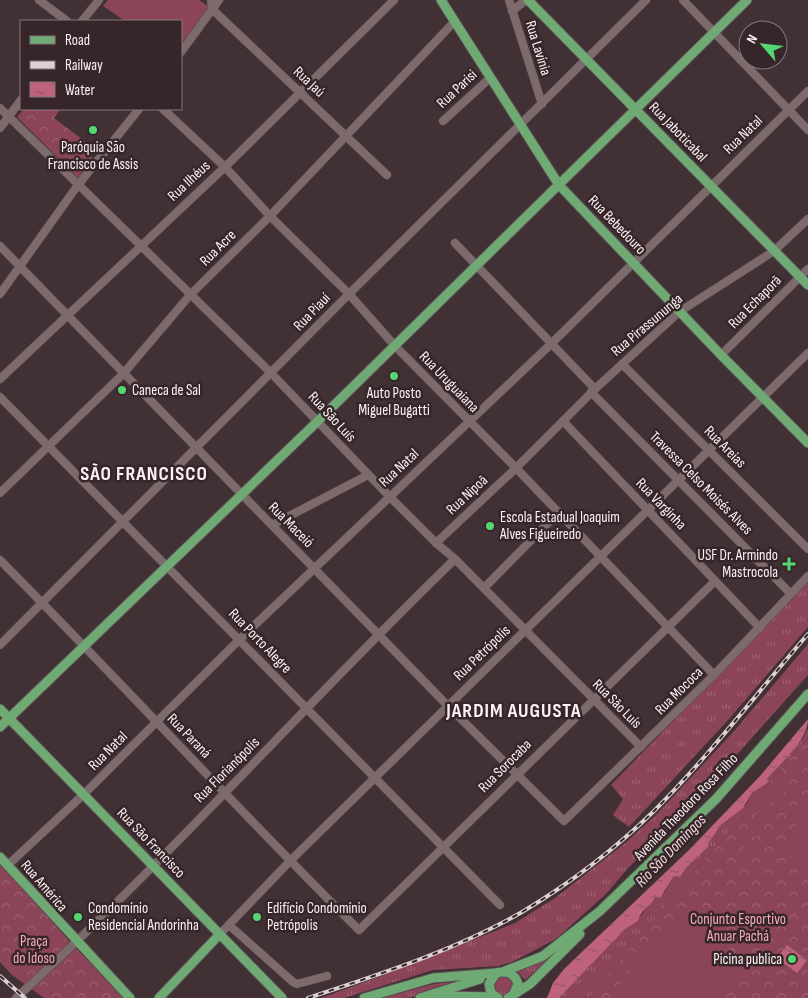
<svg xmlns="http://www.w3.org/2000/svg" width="808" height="998" font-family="'Sofia Sans Condensed',sans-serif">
<defs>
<pattern id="grass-tufts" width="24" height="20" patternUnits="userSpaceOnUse" patternTransform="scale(1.25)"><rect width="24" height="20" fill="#8c4558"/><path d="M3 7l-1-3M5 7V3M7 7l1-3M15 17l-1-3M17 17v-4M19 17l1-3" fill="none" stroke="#9d6070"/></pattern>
<pattern id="forest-crowns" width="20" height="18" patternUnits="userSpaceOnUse" patternTransform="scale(1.25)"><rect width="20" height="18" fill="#8c4558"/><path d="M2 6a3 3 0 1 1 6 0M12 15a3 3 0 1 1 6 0" fill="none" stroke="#9d6070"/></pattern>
<pattern id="water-ripples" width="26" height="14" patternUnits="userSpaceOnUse" patternTransform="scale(1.25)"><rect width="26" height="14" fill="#be637b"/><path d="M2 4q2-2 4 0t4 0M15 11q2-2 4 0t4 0" fill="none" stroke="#905867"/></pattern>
</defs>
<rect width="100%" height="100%" fill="#413034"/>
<g fill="url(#grass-tufts)">
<path d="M808 582V627L729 719 629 827 613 815 623 799 611 785Z"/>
<path d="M808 644V675L675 824 629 867 607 893 556 939 512 962 498 966 433 970 344 998H321L392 972 515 923 555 898 624 844 657 814 735 730Z"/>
<path d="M808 728V737L589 998H559L625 928 636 922 655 897 664 893 674 876 680 877 686 868 708 847 709 842 721 825 746 805 752 793 769 782 767 779 803 738Z"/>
<path d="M556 953 525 980 517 971 542 961Z"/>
<circle cx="503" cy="986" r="10"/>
<path d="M458 981 459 982 409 998H380L434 984Z"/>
</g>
<g fill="url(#forest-crowns)">
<path d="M24 109H61L54 118 86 142 85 153 93 158 78 178 17 117Z"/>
<path d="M808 737V998H589L612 970Z"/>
<path d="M0 862 70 942 124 998H44L12 975 0 962Z"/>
</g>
<g fill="#8c4558">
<path d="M108 0H199L209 7 181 44V21H125L103 6Z"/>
<path d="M800 783 808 784V788C775 783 741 828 764 857 773 869 796 881 808 890V896L739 844 745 837 756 845C746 811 769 790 800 783Z"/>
<path d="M808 809V873L777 850Z"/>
<path d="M684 910 749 966 721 998H611L609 996Z"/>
</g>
<g fill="url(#water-ripples)">
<path d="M808 719C808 741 781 762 767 779L769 782 752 793 743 808 721 825 709 842 708 847 686 868 680 877 674 876 660 898 655 897C651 907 641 909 638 921L625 929 559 998H547L553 983 564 969 689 850 760 776Z"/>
<path d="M787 945 807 960 797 973 777 958Z"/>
</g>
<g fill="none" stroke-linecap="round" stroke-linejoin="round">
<g stroke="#5a4c50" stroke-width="9">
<g id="minor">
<path d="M39 0 67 21"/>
<path d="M211 0 212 9 387 175"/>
<path d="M509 0 542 104"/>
<path d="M683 0 808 130"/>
<path d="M512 11 526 0"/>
<path d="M82 21 99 0"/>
<path d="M181 52 219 0"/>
<path d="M0 108 271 373 389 496 436 543 455 559 641 747"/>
<path d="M163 109 225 167 270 216 349 294 395 346 516 468 714 675"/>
<path d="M443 121 490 78"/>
<path d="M0 128 21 100"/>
<path d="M455 243 595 389"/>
<path d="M0 246 448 706 564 821 714 675 808 576"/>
<path d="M0 294 78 185 139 109"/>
<path d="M721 355 808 269"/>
<path d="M622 364 808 549"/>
<path d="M0 379 225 167 394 0"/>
<path d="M591 392 791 594"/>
<path d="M0 397 500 905"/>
<path d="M563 421 760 628"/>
<path d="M0 493 123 374 190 295 270 216 455 21"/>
<path d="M272 525 368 475"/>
<path d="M436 543 516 468 595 389 679 312 774 251 808 219"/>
<path d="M0 560C121 682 237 809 359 930L715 581"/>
<path d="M484 588 559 512"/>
<path d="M0 645 349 294 646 0"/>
<path d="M8 865 84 794 239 640 552 343 808 91"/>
<path d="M229 925 293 982 297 984 327 976"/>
<path d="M220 934 290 861 808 353"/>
<path d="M16 998C169 859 306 703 455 559"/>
</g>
</g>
<g stroke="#5a4c50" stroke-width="11">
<g id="major">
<path d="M441 0 559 185 721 355 808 443"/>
<path d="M528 0 808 285"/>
<path d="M0 709 282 998"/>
<path d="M0 727 318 421 747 0"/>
<path d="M0 857 130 998"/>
<path d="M505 971 543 956 600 911 716 799 808 694"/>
<path d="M513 995 530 984 580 934"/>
<path d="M159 998 220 934"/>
<path d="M364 998 433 978 496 973"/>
<path d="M420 998 480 979"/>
<path d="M433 998 447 996 495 997"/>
<path d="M498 998 491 993 489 984 496 973C506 970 515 973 518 984L513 995 508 998"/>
</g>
</g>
<use href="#minor" stroke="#7c6a6d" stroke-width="8"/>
<use href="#major" stroke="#6faa75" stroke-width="9"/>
<g stroke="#dcd0d2" stroke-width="4">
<g id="rail">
<path d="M0 976 25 998"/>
<path d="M308 998C380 974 456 950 522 912 569 884 615 849 654 811 709 756 757 693 808 634"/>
</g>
</g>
<use href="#rail" stroke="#36262a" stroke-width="2" stroke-dasharray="5.5" stroke-linecap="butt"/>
</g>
<g fill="#56d671" stroke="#36262a" stroke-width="2">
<circle cx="93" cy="130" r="5"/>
<circle cx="394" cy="376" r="5"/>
<circle cx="122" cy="390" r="5"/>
<circle cx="490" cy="526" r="5"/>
<path d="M786.5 556.5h5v5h5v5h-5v5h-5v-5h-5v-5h5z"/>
<circle cx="78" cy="917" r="5"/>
<circle cx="257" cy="917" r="5"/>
<circle cx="792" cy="959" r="5"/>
</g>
<g text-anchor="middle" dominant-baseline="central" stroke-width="5" stroke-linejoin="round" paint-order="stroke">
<g font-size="15" fill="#fcf1f3" stroke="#36262a">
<text transform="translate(538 48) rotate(73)">Rua Lavínia</text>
<text transform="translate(309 82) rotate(43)">Rua Jaú</text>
<text transform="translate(457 89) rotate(-43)">Rua Parisi</text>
<text transform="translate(678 132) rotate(46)">Rua Jaboticabal</text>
<text transform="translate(743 135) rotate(-44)">Rua Natal</text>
<text transform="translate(189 181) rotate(-43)">Rua Ilhéus</text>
<text transform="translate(617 225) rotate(46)">Rua Bebedouro</text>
<text transform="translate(218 248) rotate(-45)">Rua Acre</text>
<text transform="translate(755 302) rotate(-45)">Rua Echaporã</text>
<text transform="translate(312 312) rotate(-46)">Rua Piauí</text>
<text transform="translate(647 325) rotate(-40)">Rua Pirassununga</text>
<text transform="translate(449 382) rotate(46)">Rua Uruguaiana</text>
<text transform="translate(332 417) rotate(47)">Rua São Luís</text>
<text transform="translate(725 447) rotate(45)">Rua Areias</text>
<text transform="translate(399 468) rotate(-43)">Rua Natal</text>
<text transform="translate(701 483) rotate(45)">Travessa Celso Moisés Alves</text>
<text transform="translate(467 495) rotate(-43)">Rua Nipoã</text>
<text transform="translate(661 504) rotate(46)">Rua Varginha</text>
<text transform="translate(291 525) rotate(45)">Rua Maceió</text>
<text transform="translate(260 641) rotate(46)">Rua Porto Alegre</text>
<text transform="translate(482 653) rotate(-44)">Rua Petrópolis</text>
<text transform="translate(679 691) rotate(-45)">Rua Mococa</text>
<text transform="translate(617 704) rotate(45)">Rua São Luís</text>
<text transform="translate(189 736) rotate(46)">Rua Paraná</text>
<text transform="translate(108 751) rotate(-45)">Rua Natal</text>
<text transform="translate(505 766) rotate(-45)">Rua Sorocaba</text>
<text transform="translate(227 770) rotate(-45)">Rua Florianópolis</text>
<text transform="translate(686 807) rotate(-46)">Avenida Theodoro Rosa Filho</text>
<text transform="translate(151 843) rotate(46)">Rua São Francisco</text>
<text transform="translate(44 886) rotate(49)">Rua América</text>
</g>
<g font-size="15" fill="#fcf1f3" stroke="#36262a" text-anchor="start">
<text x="93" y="147" text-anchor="middle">Paróquia São<tspan x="93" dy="17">Francisco de Assis</tspan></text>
<text x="132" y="390">Caneca de Sal</text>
<text x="394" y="393" text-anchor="middle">Auto Posto<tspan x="394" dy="17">Miguel Bugatti</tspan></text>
<text x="500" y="517">Escola Estadual Joaquim<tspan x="500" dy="17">Alves Figueiredo</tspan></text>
<text x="778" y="555" text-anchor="end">USF Dr. Armindo<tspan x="778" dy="17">Mastrocola</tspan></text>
<text x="88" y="908">Condomínio<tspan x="88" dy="17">Residencial Andorinha</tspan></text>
<text x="267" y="908">Edifício Condomínio<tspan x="267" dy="17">Petrópolis</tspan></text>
<text x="782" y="959" text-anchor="end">Picina publica</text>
</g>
<g font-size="15" fill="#f6acbd" stroke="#36262a">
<text x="738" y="919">Conjunto Esportivo<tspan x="738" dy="17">Anuar Pachá</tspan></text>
<text x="34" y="941">Praça<tspan x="34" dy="17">do Idoso</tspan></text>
</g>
<g font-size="16" font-style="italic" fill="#f0d6db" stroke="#36262a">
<text transform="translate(671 851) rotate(-46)">Rio São Domingos</text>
</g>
<g font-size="20" font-weight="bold" letter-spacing="1" fill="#fcf1f3" stroke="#36262a">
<text x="144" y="474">SÃO FRANCISCO</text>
<text x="514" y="711">JARDIM AUGUSTA</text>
</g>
</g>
<rect x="20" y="20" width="162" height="90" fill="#36262a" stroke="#85777a"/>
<rect x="30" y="36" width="25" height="8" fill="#6faa75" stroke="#85777a"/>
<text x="65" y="45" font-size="15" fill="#fcf1f3">Road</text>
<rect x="30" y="61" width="25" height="8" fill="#dcd0d2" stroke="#85777a"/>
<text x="65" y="70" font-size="15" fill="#fcf1f3">Railway</text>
<rect x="30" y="82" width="25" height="15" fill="url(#water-ripples)" stroke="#85777a"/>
<text x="65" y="95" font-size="15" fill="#fcf1f3">Water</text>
<g transform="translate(763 45) rotate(298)"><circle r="24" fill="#36262a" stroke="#85777a"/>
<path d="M0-4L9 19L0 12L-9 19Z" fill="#56d671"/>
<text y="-8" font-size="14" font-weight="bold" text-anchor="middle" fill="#fcf1f3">N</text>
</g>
</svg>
